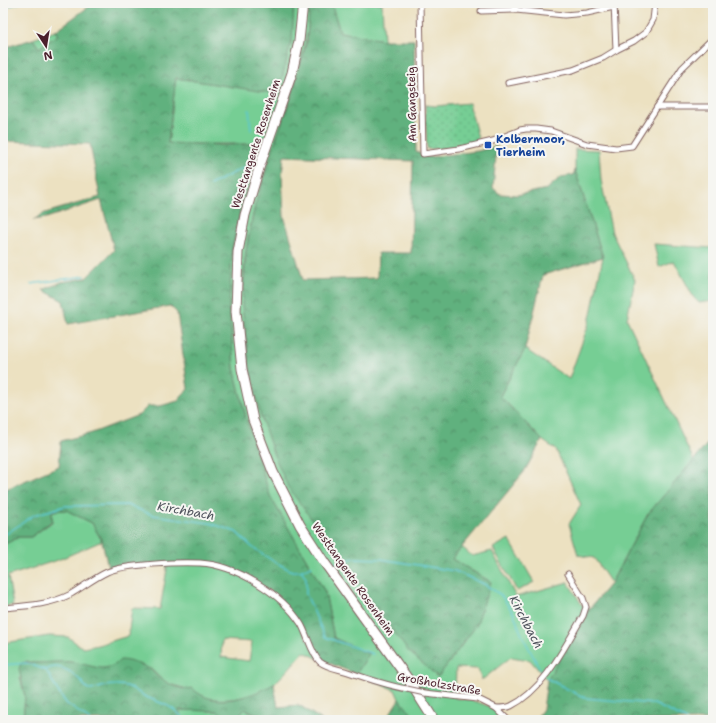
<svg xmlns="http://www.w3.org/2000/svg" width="716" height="723" font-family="'Shantell Sans',sans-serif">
<defs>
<pattern id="forest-crowns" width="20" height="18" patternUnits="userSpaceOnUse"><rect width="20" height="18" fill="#60b17e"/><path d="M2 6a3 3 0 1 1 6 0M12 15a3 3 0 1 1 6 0" fill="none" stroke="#518f67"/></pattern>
<pattern id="park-dots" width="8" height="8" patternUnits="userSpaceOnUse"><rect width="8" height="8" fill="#76ce94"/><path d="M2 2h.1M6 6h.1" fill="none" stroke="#68b080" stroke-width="1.8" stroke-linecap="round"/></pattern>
</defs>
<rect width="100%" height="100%" fill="#f6f6f2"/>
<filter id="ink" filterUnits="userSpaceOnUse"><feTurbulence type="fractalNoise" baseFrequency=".025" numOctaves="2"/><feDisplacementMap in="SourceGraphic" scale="8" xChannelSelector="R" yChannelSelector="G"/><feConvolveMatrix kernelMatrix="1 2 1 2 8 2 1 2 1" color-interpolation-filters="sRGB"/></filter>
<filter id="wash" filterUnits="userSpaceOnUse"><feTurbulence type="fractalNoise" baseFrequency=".012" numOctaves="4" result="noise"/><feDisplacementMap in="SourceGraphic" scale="16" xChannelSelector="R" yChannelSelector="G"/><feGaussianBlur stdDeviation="0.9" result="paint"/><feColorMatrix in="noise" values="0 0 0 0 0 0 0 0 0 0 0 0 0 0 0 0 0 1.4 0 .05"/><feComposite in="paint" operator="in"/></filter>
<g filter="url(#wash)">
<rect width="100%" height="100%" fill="#ece1c1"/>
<g fill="#76ce94" stroke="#607660" fill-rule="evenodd">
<path d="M289 3H310C309 51 290 95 276 140 264 176 251 213 246 251 236 322 251 388 274 455L437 677 452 659 491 582 452 559 462 547 472 556 492 551 516 597 568 582 582 605 590 608 547 680 530 660 511 657 482 680 478 669 456 668 455 698C473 700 484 703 500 712L498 720H417L399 699 395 690 356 674 369 654 334 638 325 592 270 496 246 418 234 368 229 307 232 249 243 198 259 144H168L176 78 278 93 294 8Z"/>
<path d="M331 3H382L384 40 340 32Z"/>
<path d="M55 31 58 35 39 48 33 39Z"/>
<path d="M575 149 599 150 601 180 612 233 635 280 627 319 694 461 648 514 611 583 594 558 578 555 569 524 581 505 556 450 542 440 500 396 525 349 569 379 589 323 603 257 575 170Z"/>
<path d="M654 244 713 248V301L699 303 694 298 674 261 659 267Z"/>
<path d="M66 510 92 523 102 541 58 560 8 576 13 605 3 607V545L19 537H31L52 522V511Z"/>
<path d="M509 539 534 582 517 591 493 548Z"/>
<path d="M191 561 228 568 256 582 293 614 319 659 304 652C294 662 285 674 275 683 258 697 221 704 201 696 198 694 195 691 192 688L187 689 169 684 160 678 151 669 116 665 102 669 71 662 33 663 26 661 20 678 25 696 23 720H3V643L49 636 68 637 83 648 98 645 128 636 132 608 160 609 167 569 166 564ZM222 640 252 642 249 661 221 657Z"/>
<path d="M244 709 266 718 282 720H182L179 710 217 711 226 720H236Z"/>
</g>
<g fill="url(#forest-crowns)" stroke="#556854" fill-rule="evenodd">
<path d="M94 3H289L294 8 292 39 278 94 176 78 168 143 222 145 260 144 243 198 232 249 229 307 234 368 246 418 270 496 325 592 334 638 369 654 356 674 319 659 303 627 271 592 228 568 203 562 108 567 102 541 92 523 66 510 52 511V521L31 537H19L3 545V493L6 489 59 466 61 441 92 433 139 415 148 406H160L178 401 188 389 177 313 170 306 68 324 63 301 43 290 62 282 86 278 114 250 101 200 46 218 33 220 45 213 100 197 90 144 3 141V48L33 39 39 48 58 35 55 31Z"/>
<path d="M310 3H331L340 32 384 40H414L416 152 429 157 478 151 497 146 493 188 500 194 517 195 547 189 561 177 573 175 575 170 603 257 543 275 525 349 500 396 542 440 524 472 452 559 491 582 476 626 438 677 408 651 288 487 274 455 261 417 249 367 242 305 246 251 255 205 276 139 292 95 307 40ZM284 156 413 161 411 253H378L377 278 303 280 284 216 282 174Z"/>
<path d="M708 443 713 453V720H535L543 709 547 680 590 608 611 583 648 514Z"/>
<path d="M120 660C129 660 143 665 150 669 154 672 156 676 160 678 168 684 183 691 192 688 214 710 250 697 274 684L278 707 299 705 322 720H282L266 718 245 709 236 720H226L217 711 179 710 182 720H23L25 696 19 669 21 663C27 661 30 663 36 663 47 663 60 661 71 662 88 663 106 676 120 660Z"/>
<path d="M399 699 417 720H386Z"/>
</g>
<path fill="url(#park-dots)" stroke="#607660" d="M469 103 479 142C462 147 445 149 427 149L425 105 435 106Z"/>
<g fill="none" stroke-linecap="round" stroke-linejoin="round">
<g stroke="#5bc8cf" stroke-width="1.5">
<path d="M3 8 19 3"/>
<path d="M249 110 251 130"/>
<path d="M210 185 251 164 252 157"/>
<path d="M31 284 85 276"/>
<path d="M3 536 34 515 65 506 127 505 153 515 210 523 236 532 252 547 273 561 292 571H300L312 566"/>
<path d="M335 563 355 558 381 559 455 571 484 584 501 595 514 614 521 633 543 675"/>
<path d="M302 571 306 578V594L325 637 373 654"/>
<path d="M3 665 26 663 46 670 59 693 67 704 90 720"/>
<path d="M46 670C58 662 72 672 81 681 84 685 86 689 91 690 99 688 106 685 115 685 131 684 134 691 146 697 163 704 172 705 185 720"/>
<path d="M546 678 585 698 654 704 687 720"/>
</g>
</g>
</g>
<g filter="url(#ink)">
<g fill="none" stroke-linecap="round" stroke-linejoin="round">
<g stroke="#836360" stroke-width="7">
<g id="street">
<path d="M420 3 423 154 459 149 493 141 520 130 526 129H536L551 131 587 144 616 148 632 146 682 68 713 38"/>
<path d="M514 3 516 10 564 15 587 13 614 7"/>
<path d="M614 3 616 50"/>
<path d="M481 11 516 10"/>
<path d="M508 83 573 70 603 58 616 50 634 41 646 32 653 20 655 3"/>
<path d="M657 107H713"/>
<path d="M3 608C26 606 50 605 71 594 83 587 94 578 107 572 126 564 179 562 200 563 236 565 282 594 301 624 307 634 312 655 320 662 328 668 339 669 348 672 368 679 386 685 407 689"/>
<path d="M425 693 478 699 496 708 508 720"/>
<path d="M496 708C501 708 507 708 511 706 544 690 565 646 583 616L586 607 583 598 568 574"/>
</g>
</g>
<g stroke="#836360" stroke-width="11">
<path id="highway" d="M303 3 299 41 292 73 260 165 245 215 238 252 236 311 242 369 253 420 273 472 300 525 324 562 408 679 434 720"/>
</g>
<use href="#street" stroke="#fff" stroke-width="5"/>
<use href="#highway" stroke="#fff" stroke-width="9"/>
<g stroke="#836360" stroke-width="7" stroke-linecap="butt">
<path id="street-bridge" d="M407 689 425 693"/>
</g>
<use href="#street-bridge" stroke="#fff" stroke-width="5"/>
</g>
</g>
<rect fill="#1a4fb4" stroke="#f6f6f2" stroke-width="1.5" x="484" y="141" width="8" height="8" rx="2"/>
<g text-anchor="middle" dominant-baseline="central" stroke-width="4" stroke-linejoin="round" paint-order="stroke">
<g font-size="11" fill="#4a1f2b" stroke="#f6f6f2">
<text transform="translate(412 104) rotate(-91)">Am Gangsteig</text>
<text transform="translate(256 144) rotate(-72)">Westtangente Rosenheim</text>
<text transform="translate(353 579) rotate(55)">Westtangente Rosenheim</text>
<text transform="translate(439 684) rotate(10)">Großholzstraße</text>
</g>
<g font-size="11" font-weight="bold" fill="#164399" stroke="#f6f6f2" text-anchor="start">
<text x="496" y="139">Kolbermoor,<tspan x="496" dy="13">Tierheim</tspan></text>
</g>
<g font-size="12" font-style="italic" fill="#4f525c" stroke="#f6f6f2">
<text transform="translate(186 511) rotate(10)">Kirchbach</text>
<text transform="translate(526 622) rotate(62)">Kirchbach</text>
</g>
</g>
<rect width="716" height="723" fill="none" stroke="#f6f6f2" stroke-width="16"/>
<g transform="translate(46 46) rotate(168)" stroke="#f6f6f2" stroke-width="3" paint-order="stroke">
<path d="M0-3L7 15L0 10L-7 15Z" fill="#4a1f2b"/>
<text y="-6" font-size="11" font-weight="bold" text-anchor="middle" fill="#4a1f2b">N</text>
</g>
</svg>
